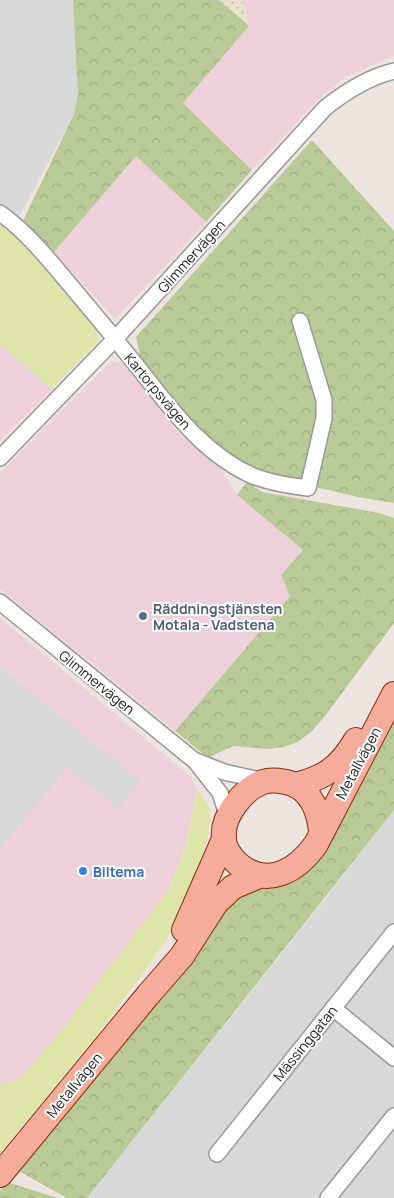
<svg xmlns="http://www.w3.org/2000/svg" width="394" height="1198" font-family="Manrope,sans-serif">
<defs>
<pattern id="farmland-dots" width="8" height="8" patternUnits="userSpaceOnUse" patternTransform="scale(1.25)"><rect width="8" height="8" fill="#eae1cc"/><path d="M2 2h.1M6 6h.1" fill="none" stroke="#c8c0af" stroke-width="1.8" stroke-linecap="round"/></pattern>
<pattern id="forest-crowns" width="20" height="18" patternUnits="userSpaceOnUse" patternTransform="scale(1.25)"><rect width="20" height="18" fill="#b9ca97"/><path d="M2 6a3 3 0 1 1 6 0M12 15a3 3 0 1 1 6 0" fill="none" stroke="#9ead82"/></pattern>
</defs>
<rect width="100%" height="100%" fill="#ece4e1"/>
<g fill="#d9d8d8">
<path d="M0 0H73L75 16 78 95 74 114 16 222 0 213Z"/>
<path d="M394 810V1198H87L325 899Z"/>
</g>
<g fill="#edd0da">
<path d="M243 0H394V56L345 77 317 101 252 170 183 103 249 26Z"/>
<path d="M136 156 206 222 115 319 54 252Z"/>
<path d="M0 344 52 389 0 441Z"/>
<path d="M111 361 123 364 181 436 219 467 237 495 303 550 282 575 290 596 175 731 0 589V473Z"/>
<path d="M0 618 191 777 197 789 186 844 169 889 53 1041 19 1079 0 1085Z"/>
</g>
<path fill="url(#farmland-dots)" d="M219 0H243L249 26Z"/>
<g fill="#dde5a8">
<path d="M0 213 85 300 99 340 52 389 0 344Z"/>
<path d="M197 789 208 805 211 818 206 845 182 916 145 970 95 1038 0 1153V1085L19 1079 53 1041 169 889 186 844Z"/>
</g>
<g fill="url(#forest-crowns)">
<path d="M73 0H219L249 26 183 103 252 170 206 222 136 156 54 252 23 221 74 114 78 95Z"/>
<path d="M312 140 394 231V503L363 498 307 485 248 468 190 421 140 356 136 337Z"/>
<path d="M247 482 262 492 379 513 394 518V623L325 716 312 731 298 742 283 747 269 749 233 746 208 758 175 731 290 596 281 575 303 550 237 495Z"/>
<path d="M394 710V810L87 1198H67L15 1169 225 902 241 891 284 882Z"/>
<path d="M7 1182 57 1198H0V1191Z"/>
</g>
<path fill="#d7d7d7" d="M0 667 140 781 118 809 67 767 0 849Z"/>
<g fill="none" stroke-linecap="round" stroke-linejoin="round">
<g stroke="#989898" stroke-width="18">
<g id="street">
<path d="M0 213C28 233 49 260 71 286 97 317 123 348 148 380 177 417 209 457 253 476 271 483 290 486 308 488L324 418V400L300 321"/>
<path d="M0 458 115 339 325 108C345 92 369 77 394 71"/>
<path d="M0 602 195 761 220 793 228 817"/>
<path d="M196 761 224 772 264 781"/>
<path d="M333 1008 394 1058"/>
<path d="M217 1154 394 932"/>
<path d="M328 1198 394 1116"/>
</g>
</g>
<g stroke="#8a2d07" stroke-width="26">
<g id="primary">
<path d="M295 785C325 778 340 767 356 740"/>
<path d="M321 831C319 813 312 792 293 784 285 781 272 779 263 782 243 789 221 817 224 839 224 848 232 859 239 865 268 888 297 871 316 844L394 694"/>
<path d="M184 930 224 839"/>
<path d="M0 1175 148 995 182 956 216 903 233 887 259 876"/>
</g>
</g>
<use href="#street" stroke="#fff" stroke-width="15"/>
<use href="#primary" stroke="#f6ac9b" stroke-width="24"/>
</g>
<circle fill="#5c6f8a" stroke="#fff" stroke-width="2" cx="143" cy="616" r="5"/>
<circle fill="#3f7fe0" stroke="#fff" stroke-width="2" cx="83" cy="871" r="5"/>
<g text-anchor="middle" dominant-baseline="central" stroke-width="4" stroke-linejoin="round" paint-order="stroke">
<g font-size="14" fill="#1b1b1b" stroke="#fff">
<text transform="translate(191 256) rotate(-48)">Glimmervägen</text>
<text transform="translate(158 391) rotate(50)">Kartorpsvägen</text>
<text transform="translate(97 682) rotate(39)">Glimmervägen</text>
<text transform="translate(358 763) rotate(-62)">Metallvägen</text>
<text transform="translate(305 1043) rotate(-51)">Mässinggatan</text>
<text transform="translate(74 1085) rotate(-51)">Metallvägen</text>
</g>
<g font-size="14" font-weight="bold" fill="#4e5e75" stroke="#fff" text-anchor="start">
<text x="153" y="608">Räddningstjänsten<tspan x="153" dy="16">Motala - Vadstena</tspan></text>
</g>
<g font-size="14" font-weight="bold" fill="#366cbe" stroke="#fff" text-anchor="start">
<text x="93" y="871">Biltema</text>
</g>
</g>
</svg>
